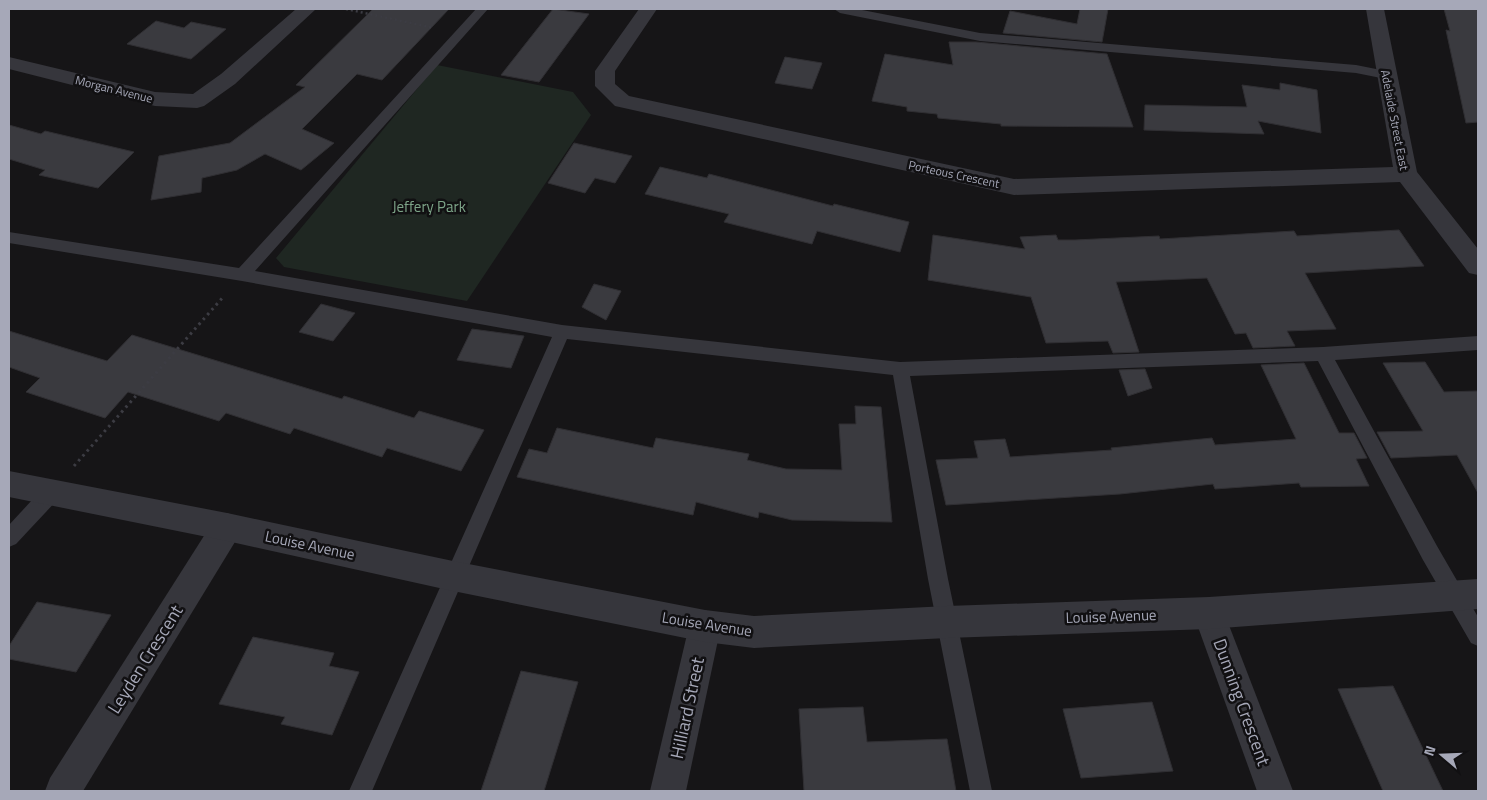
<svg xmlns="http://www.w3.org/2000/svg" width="1487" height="800" font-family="'Titillium Web',sans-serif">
<rect width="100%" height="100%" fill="#161517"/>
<path fill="#1f2722" d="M437 65 573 92 591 115 467 301 284 267 276 258Z"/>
<g fill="#3a3a3f" stroke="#302f33">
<path d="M373 9H449L382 80 357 74 302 129 334 143 301 170 265 154 237 170 202 178 201 192 151 200 159 156 230 143 305 87 296 85Z"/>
<path d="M553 9 589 14 539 82 501 75Z"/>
<path d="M1080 9H1108L1102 42 1003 33 1010 11 1077 24Z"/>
<path d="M1444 9H1478V122L1466 123 1446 30 1450 31Z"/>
<path d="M156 21 184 28 191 22 226 29 191 59 127 44Z"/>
<path d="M949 42H976L1107 54 1133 127 1001 126V124L938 118 937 114 907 111V107L872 101 885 54 953 65Z"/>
<path d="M785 57 822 63 812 89 775 83Z"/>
<path d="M1280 83 1317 90 1321 133 1258 121 1264 134 1144 130 1145 105 1247 107 1242 85 1280 90Z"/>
<path d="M9 125 41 134 45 131 134 152 98 188 39 175 45 170 9 159Z"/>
<path d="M574 143 632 156 615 183 595 178 585 193 548 183Z"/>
<path d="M660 167 707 178 709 174 833 206 834 204 909 222 900 252 817 231 812 244 724 222 729 214 645 194Z"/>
<path d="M1399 230 1424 266 1305 273 1336 329 1287 331 1295 346 1253 348 1246 333 1235 334 1207 278 1116 282 1139 352 1113 353 1108 341 1046 343 1031 297 928 280 933 235 1025 249 1020 237 1056 235 1058 240H1075L1159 236 1160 239 1294 231 1297 236Z"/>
<path d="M594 284 621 291 606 320 582 307Z"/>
<path d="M321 304 355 313 333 341 299 332Z"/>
<path d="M472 329 524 336 511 368 457 360Z"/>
<path d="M9 331 107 361 132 335 342 399 344 396 414 418 419 411 484 430 461 471 387 448 382 457 294 428 290 434 226 413 219 421 128 392 105 418 26 392 40 378 9 367Z"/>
<path d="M1425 362 1444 392 1478 391V493L1457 455 1391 458 1377 432 1423 431 1383 363Z"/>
<path d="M1304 363 1339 433H1354L1367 458 1356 459 1369 486 1301 487 1299 483 1215 489 1213 484 1120 494 946 505 936 460 978 458 974 441 1005 439 1010 457 1112 450 1111 448 1212 438 1215 445 1296 439 1261 365Z"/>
<path d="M1145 369 1152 388 1128 396 1119 370Z"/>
<path d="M855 406 881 407 892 522 792 520 759 512 758 518 696 502 693 515 517 477 529 449 547 453 557 428 653 448 656 438 749 454 747 460 786 469 842 470 839 424H856Z"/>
<path d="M37 602 111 615 76 672 9 659V646Z"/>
<path d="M253 637 334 653 329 666 359 672 332 735 281 724 285 717 219 704Z"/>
<path d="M521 671 578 682 544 791H481Z"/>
<path d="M1393 686 1443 791H1383L1338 689Z"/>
<path d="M1152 702 1173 771 1081 778 1063 709Z"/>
<path d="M863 707 867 742 947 739 956 791H804L799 709Z"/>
</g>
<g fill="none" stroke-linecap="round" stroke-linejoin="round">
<path stroke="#3c3c43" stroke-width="2.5" stroke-dasharray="2 3" stroke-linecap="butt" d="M346 9 434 28"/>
<path stroke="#3c3c43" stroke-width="3" stroke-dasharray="2.5 4" stroke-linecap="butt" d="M74 466 224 296"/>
<g fill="#36363c" fill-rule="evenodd">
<path d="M476 9H488L255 271 562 325 900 362 1323 347 1478 336V350L1335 360 1437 546 1478 617V646L1471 643 1423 560 1318 361 910 376 948 579 992 791H970L928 579 893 375 567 339 372 791H349L552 337 242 281 9 243V232L239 268Z"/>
<path d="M834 9H857L980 33 1356 65 1391 72 1392 75 1386 79 1356 73 980 41 840 13Z"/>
<path d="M52 484 59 486 61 492 59 498 16 544 9 547V525L45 486Z"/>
</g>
<g fill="#36363c" fill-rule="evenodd">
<path d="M296 9H316L235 84 204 106 197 108 155 106 9 69V57L155 92 193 94 221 74Z"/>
<path d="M639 9H657L615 71V84L629 96 1014 179 1393 167 1366 9H1384L1417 172 1478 249V275L1469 273 1400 182 1014 195 615 106 595 86V71Z"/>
<path d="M227 513 238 517 242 527 238 537 83 791H45L50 778 216 517Z"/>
<path d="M1209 597 1220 602 1293 791H1257L1193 613 1198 602Z"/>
<path d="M705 610 716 615 721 626 686 791H650L689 626 694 615Z"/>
</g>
<path fill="#36363c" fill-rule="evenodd" d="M9 471 227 513 453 561 705 610 754 616 947 606 1209 597 1478 579V609L1209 629 947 638 754 648 705 642 453 591 227 541 9 497Z"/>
</g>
<g text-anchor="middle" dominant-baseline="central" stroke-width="5" stroke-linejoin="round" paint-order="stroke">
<g font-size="12" fill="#a6a8b8" stroke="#111012">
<text transform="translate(114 89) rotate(14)">Morgan Avenue</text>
<text transform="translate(1395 120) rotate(79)">Adelaide Street East</text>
<text transform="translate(954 174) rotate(12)">Porteous Crescent</text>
</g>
<g font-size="15" fill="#7da488" stroke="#111012">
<text x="429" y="206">Jeffery Park</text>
</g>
<g font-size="15" fill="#a6a8b8" stroke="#111012">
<text transform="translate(310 545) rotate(12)">Louise Avenue</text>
<text transform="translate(1111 616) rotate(-2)">Louise Avenue</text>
<text transform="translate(707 624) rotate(9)">Louise Avenue</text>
</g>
<g font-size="18" fill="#a6a8b8" stroke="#111012">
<text transform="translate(145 659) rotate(-58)">Leyden Crescent</text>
<text transform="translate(1242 702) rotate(70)">Dunning Crescent</text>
<text transform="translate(687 708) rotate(-78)">Hilliard Street</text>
</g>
</g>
<rect width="1487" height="800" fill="none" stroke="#a6a8b8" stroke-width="20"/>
<g transform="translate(1442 755) rotate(289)" stroke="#111012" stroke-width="4" paint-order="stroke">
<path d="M0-4L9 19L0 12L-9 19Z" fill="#a6a8b8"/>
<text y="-8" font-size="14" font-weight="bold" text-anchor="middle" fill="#a6a8b8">N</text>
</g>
</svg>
